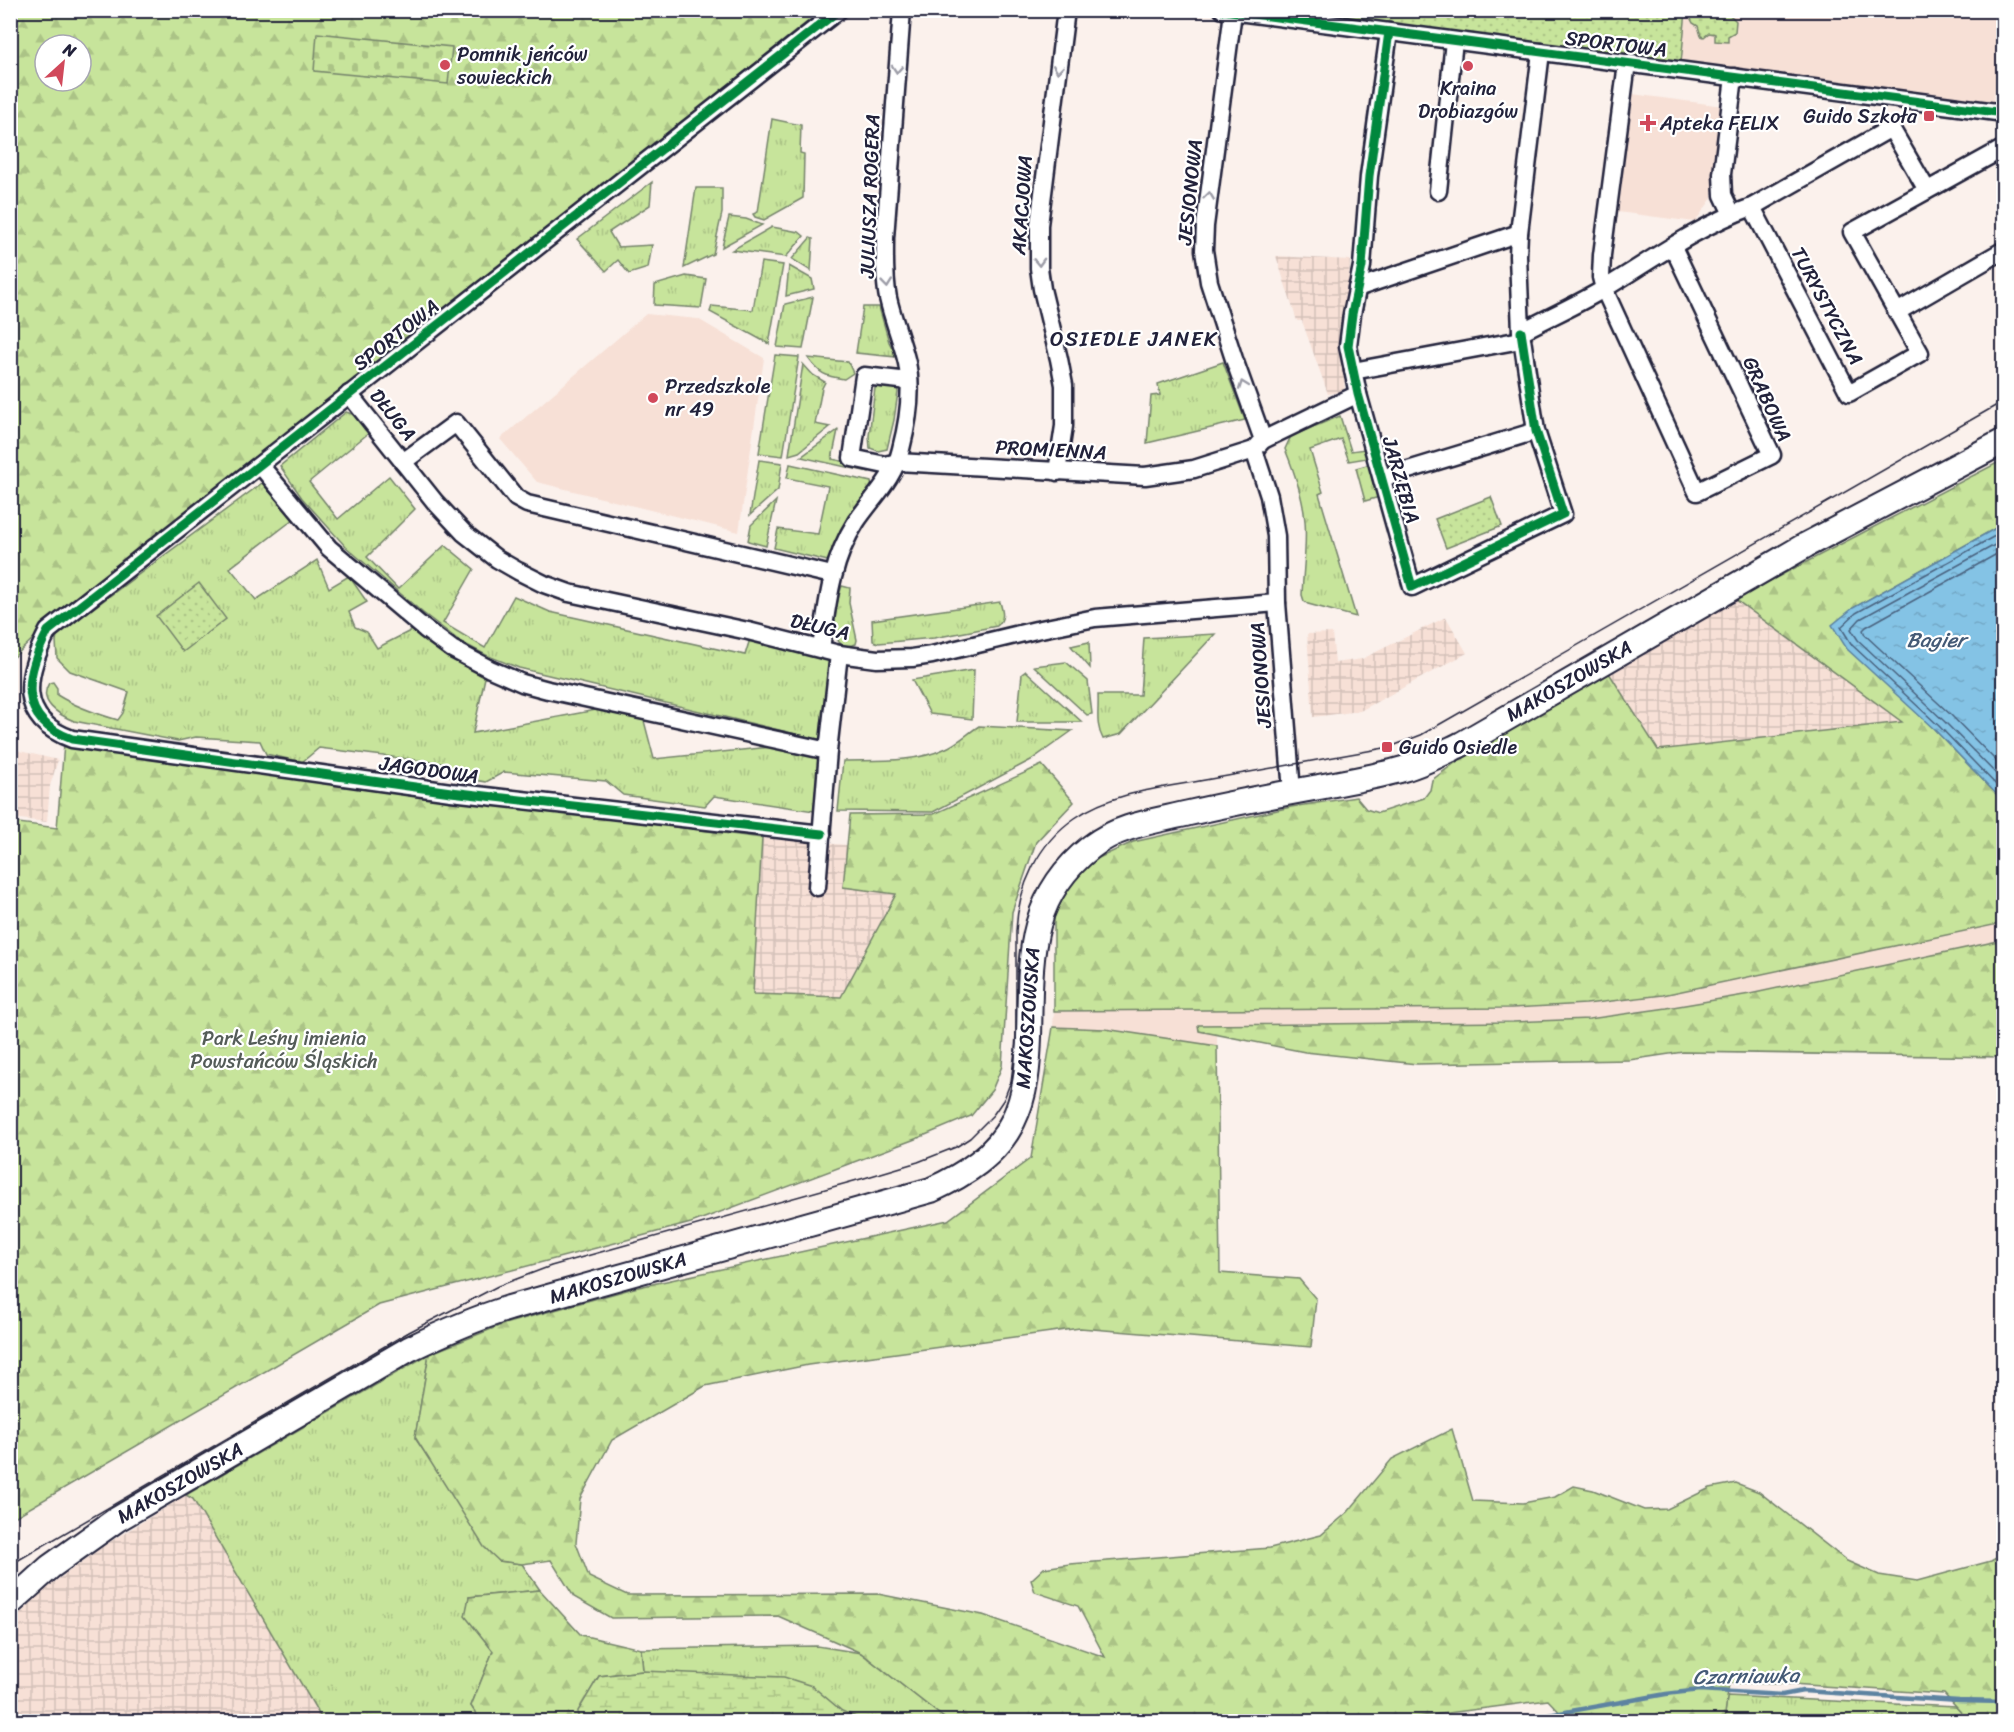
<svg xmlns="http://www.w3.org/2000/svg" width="2014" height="1732" font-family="Sriracha,sans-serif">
<defs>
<pattern id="industrial-grid" width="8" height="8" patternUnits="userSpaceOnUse" patternTransform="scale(1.5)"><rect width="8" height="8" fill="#f7e0d6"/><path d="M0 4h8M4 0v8" fill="none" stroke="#d3c0b9"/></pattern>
<pattern id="grass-tufts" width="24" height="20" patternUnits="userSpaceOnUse" patternTransform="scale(1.5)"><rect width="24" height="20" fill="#c7e49b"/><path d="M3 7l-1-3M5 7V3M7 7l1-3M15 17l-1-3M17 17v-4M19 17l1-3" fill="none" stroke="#abc386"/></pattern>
<pattern id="forest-firs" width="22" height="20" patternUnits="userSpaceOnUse" patternTransform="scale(1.5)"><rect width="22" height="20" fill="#c7e49b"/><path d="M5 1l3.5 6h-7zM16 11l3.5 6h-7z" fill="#abc386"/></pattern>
<pattern id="wetland-marsh" width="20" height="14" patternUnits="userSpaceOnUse" patternTransform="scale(1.5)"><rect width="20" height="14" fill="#c7e49b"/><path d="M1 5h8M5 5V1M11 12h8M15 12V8" fill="none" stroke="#abc386"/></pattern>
<pattern id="cemetery-stones" width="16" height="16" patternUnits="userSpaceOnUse" patternTransform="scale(1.5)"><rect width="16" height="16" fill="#c7e49b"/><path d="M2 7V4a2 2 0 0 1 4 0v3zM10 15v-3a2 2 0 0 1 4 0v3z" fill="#abc386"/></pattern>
<pattern id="park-dots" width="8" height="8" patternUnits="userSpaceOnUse" patternTransform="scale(1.5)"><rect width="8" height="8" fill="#c7e49b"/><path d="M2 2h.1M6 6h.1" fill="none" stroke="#abc386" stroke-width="1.8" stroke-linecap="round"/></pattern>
<pattern id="water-ripples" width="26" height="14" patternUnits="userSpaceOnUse" patternTransform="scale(1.5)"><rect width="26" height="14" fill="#84c3e5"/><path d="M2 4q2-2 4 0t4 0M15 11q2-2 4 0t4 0" fill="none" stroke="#72a7c5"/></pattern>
</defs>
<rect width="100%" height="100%" fill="#fbf1ec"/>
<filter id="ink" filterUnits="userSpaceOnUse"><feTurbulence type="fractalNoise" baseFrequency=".0167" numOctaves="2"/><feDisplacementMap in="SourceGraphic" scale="12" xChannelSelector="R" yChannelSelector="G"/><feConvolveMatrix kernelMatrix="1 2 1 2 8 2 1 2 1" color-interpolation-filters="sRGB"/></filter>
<g filter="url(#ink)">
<g fill="#f7e0d6">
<path d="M1686 11H2003V44L1993 101 1681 63Z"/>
<path d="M1632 94 1723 106 1712 198 1695 222 1618 212Z"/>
<path d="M646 314 698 319 764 358 739 532 537 482 500 439Z"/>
<path d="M2003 923V940L1750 994 1667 1008 1589 1019 1199 1031 1217 1035V1046L1105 1029 1053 1027 1054 1011 1512 1008 1586 1004 1663 995Z"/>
</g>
<g fill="url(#industrial-grid)">
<path d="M1276 256 1350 260 1344 391 1328 394 1302 321H1297Z"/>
<path d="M1735 599 1903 722 1658 750 1609 673Z"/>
<path d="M1446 617 1467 653 1360 711 1313 717 1307 634 1332 633 1335 663 1362 659Z"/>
<path d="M11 749 58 760 50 786 47 822 11 818Z"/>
<path d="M762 838 847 845 843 887 896 893 841 998 752 994Z"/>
<path d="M186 1495 193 1499 323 1721 11 1722V1623L45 1589 105 1545Z"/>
</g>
<g fill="url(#grass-tufts)" stroke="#74836b" stroke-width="1.5">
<path d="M772 119 801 125 800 153 804 154 803 198 764 220 755 217 753 214 758 212Z"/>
<path d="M652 182 650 205 609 232 618 247 652 245 648 268 629 274 618 260 606 271 577 239Z"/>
<path d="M696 188H722V213L713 254 684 268Z"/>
<path d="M729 217 746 219 762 225 722 247Z"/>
<path d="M772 227 799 232 804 236 786 257 732 250Z"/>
<path d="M810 238 813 239 811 271 792 259Z"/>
<path d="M761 262 783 265 769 344 710 312 712 306 753 310Z"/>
<path d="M789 266 812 279 814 289 786 296Z"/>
<path d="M686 276 706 279 701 308 654 305 655 285Z"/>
<path d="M813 297 803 349 777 347 785 304Z"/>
<path d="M863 307H879L889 342 897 357 856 353Z"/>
<path d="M775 355 799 357 783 456 759 453Z"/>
<path d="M808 358 848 362 853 373 844 379C824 376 820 374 808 358Z"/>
<path d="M1223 362 1245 420 1147 443 1151 396 1160 395 1158 384Z"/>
<path d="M803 364 813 375 825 382 822 388 815 424 830 427 799 452 789 455Z"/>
<path d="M883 385 897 387 898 392 894 420 887 449 878 451 870 448 869 436 875 388Z"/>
<path d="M346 412 358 416 370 432 309 482 338 519 389 476 415 509 367 557 398 589 445 545 474 569 443 623 485 648 514 596 550 612 745 655 750 639 829 659 821 740 519 668 486 655 461 642 423 613 346 547 302 498 280 466Z"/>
<path d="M1340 416 1351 451 1365 449 1367 458 1349 461 1341 439 1310 450 1323 492 1319 494 1356 617 1308 604 1304 601 1302 595C1303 571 1307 545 1305 521 1303 496 1294 471 1285 449L1291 436Z"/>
<path d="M838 430 832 459 870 467 869 472 801 457Z"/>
<path d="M759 460 782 463 778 490 750 515Z"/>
<path d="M1374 463 1383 496 1365 501 1356 468Z"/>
<path d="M790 464 871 482 872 487 848 516 828 561 774 548 778 529 818 534 828 486 787 478Z"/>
<path d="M262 483 294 519 230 568 256 600 317 560 329 588 349 576 367 602 349 612 355 627 367 632 377 648 420 626 486 673 473 733 617 706 642 713 654 759 791 745 820 755 814 811 714 796 705 806 623 795 606 781 504 772 486 782 450 776 448 764 319 748 302 762 266 754 260 741 196 737 178 741 74 721C59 715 37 702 49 683L53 682 57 688V695C76 707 97 714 118 720L123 713 129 692 70 671 57 658 56 641 57 635Z"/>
<path d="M776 501 766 546 748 541 751 525Z"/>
<path d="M842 586 850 588 849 603 857 640 856 644C823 657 837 599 842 586Z"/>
<path d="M1000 602C1003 612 1005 619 997 626L934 638 879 643 873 641 872 620Z"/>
<path d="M1215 634 1121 734 1103 739C1095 724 1099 712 1098 695H1140L1144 638Z"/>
<path d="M1089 642 1090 668 1071 646Z"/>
<path d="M1066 662 1088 681 1092 714 1087 715 1034 666Z"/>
<path d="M974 670 972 719 930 714 912 680Z"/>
<path d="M1026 671 1082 722H1017L1022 674Z"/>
<path d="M979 726 1072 731 1031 760 933 812 838 811 843 761C876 760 914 763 944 749 957 744 968 733 979 726Z"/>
<path d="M429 1354 415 1438 499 1561 522 1564 540 1590 469 1597 466 1616 493 1651 471 1706 481 1721H323L193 1499 186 1495Z"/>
<path d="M817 1646 861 1653 948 1721 578 1722 643 1671 641 1649Z"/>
<path d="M1727 1696 1956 1707 1969 1721 1724 1722Z"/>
</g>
<g fill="url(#forest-firs)" stroke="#74836b" stroke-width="1.5" fill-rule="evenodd">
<path d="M11 11H821L44 628 11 660ZM45 45H81V81H45Z"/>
<path d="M2003 460V524L1853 608 1935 730 2003 801V923L1663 995 1586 1004 1512 1008 1054 1011V912L1074 878 1090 862 1133 842 1291 807 1356 797 1366 809 1378 813 1424 798 1430 790 1432 780 1459 760 1609 673 1658 750 1902 722 1735 599Z"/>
<path d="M64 744 450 798 762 838 753 994 841 997 896 894 843 887 850 815 934 814 1042 765 1074 802 1036 842 1012 912 1002 1066 992 1090 971 1116 918 1138 691 1223 379 1305 11 1519V822L57 828Z"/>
<path d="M2003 940V1057L1683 1052 1629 1060 1417 1064 1305 1052 1199 1031 1198 1025 1513 1022 1589 1019 1667 1008 1750 994Z"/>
<path d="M1053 1027 1105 1029 1217 1046 1220 1273 1299 1279 1316 1299 1311 1347 1080 1328 808 1365 705 1386 612 1440 580 1499 576 1543 589 1577 627 1595 878 1594 983 1615 1105 1657 1078 1606 1035 1592 1031 1580 1044 1568 1070 1564 1270 1548 1321 1535 1348 1512 1392 1459 1452 1429 1473 1501 1523 1503 1555 1497 1574 1486 1593 1490 1644 1510 1667 1509 1710 1488 1736 1483 1759 1492 1847 1561 1879 1575 1917 1581 1991 1561 2003 1554V1721H1969L1944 1694 1791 1684 1729 1683 1724 1722 1568 1721 1548 1700 1379 1722 948 1721 861 1653 778 1616 611 1618 574 1597 551 1560 522 1564 499 1561 484 1547 415 1437 429 1354 504 1324 634 1288 948 1220 1031 1158Z"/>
<path d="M540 1590 581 1635 641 1649 643 1671 599 1676 579 1711 578 1721H481L471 1706 493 1651 465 1616 469 1597Z"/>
</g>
<path fill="url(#wetland-marsh)" stroke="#74836b" stroke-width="1.5" d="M643 1671 784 1677 812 1686 842 1711 865 1721H578V1711L599 1676Z"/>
<path fill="url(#cemetery-stones)" stroke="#74836b" stroke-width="1.5" d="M317 33 452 47 448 84 314 71Z"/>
<g fill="url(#park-dots)" stroke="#74836b" stroke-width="1.5">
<path d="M1284 11H1686L1681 63Z"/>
<path d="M1696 11H1731L1730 15 1736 21 1735 32 1728 36V42L1715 41V34L1709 33 1704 37 1701 36 1698 26 1693 23 1691 19Z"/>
<path d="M1491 497 1502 526 1446 548 1435 519Z"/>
<path d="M199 583 226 619 183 652 156 616Z"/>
</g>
<path fill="url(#water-ripples)" stroke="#5d83a1" stroke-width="1.5" d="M2003 524V801L1935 730 1847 649 1832 625 1853 608Z"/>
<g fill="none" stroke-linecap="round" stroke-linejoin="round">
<g stroke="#49627f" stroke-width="1.5">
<path d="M2004 531 1856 613 1841 627 1852 645 1939 726 2004 793"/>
<path d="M2004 540 1860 619 1851 629 1858 640 1944 721 2004 782"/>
<path d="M2004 550 1866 627 1863 630 1865 635 1950 714 2004 769"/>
</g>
<path stroke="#5d83a1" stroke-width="4.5" d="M1490 1722 1543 1716 1666 1694 1700 1690 1782 1695 1803 1691 1959 1701 2004 1702"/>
<g stroke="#22223b" stroke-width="21">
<g id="street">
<path d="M1223 10 2004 113"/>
<path d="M1233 12 1205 226 1204 250 1209 282 1234 359 1263 440"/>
<path d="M1389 32 1369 176 1362 266 1352 314 1348 346 1358 394 1412 587 1563 514 1536 431 1521 332"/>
<path d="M1541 52 1519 233 1518 256 1521 332C1549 317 1579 304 1607 287 1653 259 1700 225 1752 207L1891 128 1927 190"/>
<path d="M1627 63 1602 255 1601 277 1604 289 1697 492 1772 455 1673 247"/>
<path d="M1438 191 1454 41"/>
<path d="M1752 207 1849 393 1920 353 1897 312 2004 250"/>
<path d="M1732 214 1723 195 1722 174 1734 77"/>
<path d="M1357 288 1519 233"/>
<path d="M1897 312 1852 232 2004 148"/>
<path d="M1353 371 1521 340"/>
<path d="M909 381 864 376 852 458 885 465 898 462 1145 476 1194 469 1254 450 1263 440 1358 394"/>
<path d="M349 394 435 502 464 533 497 559 518 571 544 584 569 593 748 631 839 654 877 659 912 658 932 655 1036 630 1095 618 1277 603"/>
<path d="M1254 450 1269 496 1276 536 1277 603 1292 792"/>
<path d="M403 462 456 423 516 498 527 504 832 575"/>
<path d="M260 465 329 548 425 629 452 649 490 669 522 683 548 690 828 751"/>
<path d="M1057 472 1064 426V385L1059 359 1042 289 1039 268V225L1066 10"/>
<path d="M1382 478 1536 431"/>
<path d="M821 649C827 605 831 561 856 522 872 498 894 479 901 449 908 422 913 391 907 363 902 341 893 320 888 298 884 278 885 258 885 238L902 10"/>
<path d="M822 834 451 792 72 739C16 719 25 675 48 631L839 10"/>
<path d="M817 887 828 751 839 654"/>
</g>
</g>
<g stroke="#22223b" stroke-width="28">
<path id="secondary" d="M10 1603 50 1567 116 1520 409 1349C442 1333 474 1319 509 1308L931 1190C964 1175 997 1155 1013 1121 1026 1095 1028 1066 1029 1037 1031 962 1025 899 1091 847 1119 825 1156 821 1189 813 1232 803 1275 795 1319 787 1347 781 1376 777 1403 769 1424 763 1443 753 1462 744L1806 545 2004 441"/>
</g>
<use href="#street" stroke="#fff" stroke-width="16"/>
<use href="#secondary" stroke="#fff" stroke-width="24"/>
<path stroke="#22223b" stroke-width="1.5" d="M10 1565 409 1332 498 1286 551 1266 861 1179 918 1162 956 1147 970 1138 993 1115 1004 1099 1011 1081 1016 1043V931C1018 887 1038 843 1075 818 1112 792 1162 788 1205 780 1267 769 1328 758 1390 747L1421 735 2004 401"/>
<g stroke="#fff" stroke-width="13">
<g id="cycleway">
<path d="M1223 10 2004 113"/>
<path d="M1389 32 1369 176 1362 266 1352 314 1348 346 1358 394 1412 587 1563 514 1536 431 1521 332"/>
<path d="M822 834 451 792 72 739C16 719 25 675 48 631L839 10"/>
</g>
</g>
<use href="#cycleway" stroke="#00873e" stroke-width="9"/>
</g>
<defs><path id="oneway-chevron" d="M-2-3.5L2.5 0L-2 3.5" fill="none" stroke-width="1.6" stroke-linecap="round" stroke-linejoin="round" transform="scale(1.5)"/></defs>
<g stroke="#9c9ca7">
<use href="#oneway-chevron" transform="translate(897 69) rotate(94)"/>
<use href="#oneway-chevron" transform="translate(1058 69) rotate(97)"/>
<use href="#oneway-chevron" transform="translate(1209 196) rotate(-83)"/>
<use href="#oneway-chevron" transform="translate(1039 262) rotate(88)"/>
<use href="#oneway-chevron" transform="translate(887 284) rotate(84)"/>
<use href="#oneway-chevron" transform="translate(1243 385) rotate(-110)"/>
</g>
</g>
<g fill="#d1495b" stroke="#fff" stroke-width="2">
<circle cx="445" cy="65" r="6"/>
<circle cx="1468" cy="66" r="6"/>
<rect x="1923" y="110" width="12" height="12" rx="3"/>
<path d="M1645 114h6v6h6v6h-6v6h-6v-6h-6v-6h6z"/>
<circle cx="653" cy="398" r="6"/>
<rect x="1381" y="741" width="12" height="12" rx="3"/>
</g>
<g text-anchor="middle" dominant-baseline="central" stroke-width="4.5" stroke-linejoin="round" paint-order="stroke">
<g font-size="20" fill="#22223b" stroke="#fff">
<text transform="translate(1616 44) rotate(7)">SPORTOWA</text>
<text transform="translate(1190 192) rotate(-84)">JESIONOWA</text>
<text transform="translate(870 196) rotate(-88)">JULIUSZA ROGERA</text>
<text transform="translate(1022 205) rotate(-86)">AKACJOWA</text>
<text transform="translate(1827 306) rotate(62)">TURYSTYCZNA</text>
<text transform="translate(396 335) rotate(-38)">SPORTOWA</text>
<text transform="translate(1767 399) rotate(66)">GRABOWA</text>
<text transform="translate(393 415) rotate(51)">DŁUGA</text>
<text transform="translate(1051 450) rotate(3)">PROMIENNA</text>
<text transform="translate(1401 480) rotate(74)">JARZĘBIA</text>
<text transform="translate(820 627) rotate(13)">DŁUGA</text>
<text transform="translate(1261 675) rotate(-94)">JESIONOWA</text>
<text transform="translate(1569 681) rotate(-30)">MAKOSZOWSKA</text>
<text transform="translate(429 770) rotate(8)">JAGODOWA</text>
<text transform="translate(1028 1018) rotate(-86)">MAKOSZOWSKA</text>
<text transform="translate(618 1278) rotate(-16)">MAKOSZOWSKA</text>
<text transform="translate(180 1483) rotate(-30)">MAKOSZOWSKA</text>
</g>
<g font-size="20" fill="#22223b" stroke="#fff" text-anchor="start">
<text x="457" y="54">Pomnik jeńców<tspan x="457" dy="23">sowieckich</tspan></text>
<text x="1468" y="88" text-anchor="middle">Kraina<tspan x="1468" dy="23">Drobiazgów</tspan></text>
<text x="1917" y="116" text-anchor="end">Guido Szkoła</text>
<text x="1660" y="123">Apteka FELIX</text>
<text x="665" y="386">Przedszkole<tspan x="665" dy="23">nr 49</tspan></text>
<text x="1399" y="747">Guido Osiedle</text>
</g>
<g font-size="20" fill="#545c58" stroke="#fff">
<text x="284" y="1038">Park Leśny imienia<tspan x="284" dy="23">Powstańców Śląskich</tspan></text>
</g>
<g font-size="21" letter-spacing="1.5" fill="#22223b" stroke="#fff">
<text x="1134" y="339">OSIEDLE JANEK</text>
</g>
<g font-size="21" font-style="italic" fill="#445a76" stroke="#fff">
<text x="1936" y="640">Bagier</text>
<text transform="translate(1746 1676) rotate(-1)">Czarniawka</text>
</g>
</g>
<rect width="2014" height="1732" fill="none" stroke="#fff" stroke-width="36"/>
<rect x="18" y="18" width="1978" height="1696" fill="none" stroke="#22223b" stroke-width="2" filter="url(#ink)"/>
<g transform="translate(63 63) rotate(27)"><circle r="28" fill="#ffffff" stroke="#a7a7b1" stroke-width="1.5"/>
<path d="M0-4.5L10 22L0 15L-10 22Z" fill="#d1495b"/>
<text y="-9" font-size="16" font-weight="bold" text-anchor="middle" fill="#22223b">N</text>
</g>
</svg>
